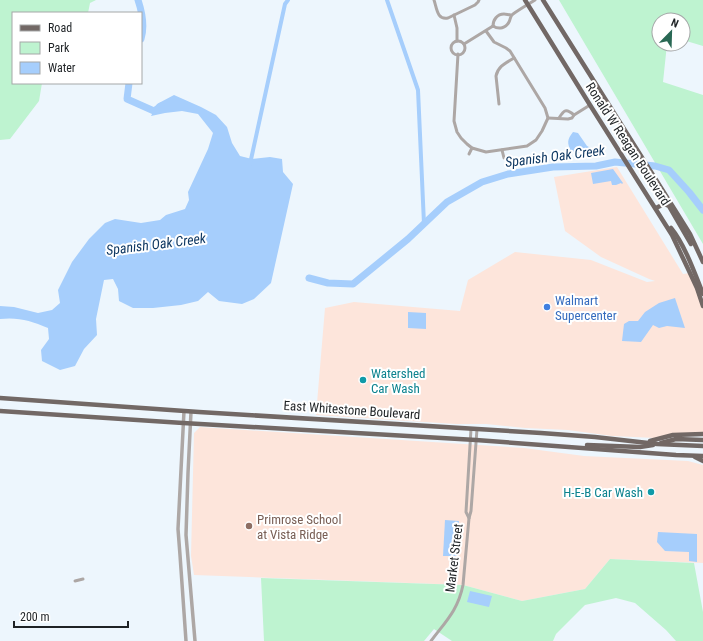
<svg xmlns="http://www.w3.org/2000/svg" width="703" height="641" font-family="'Roboto Condensed',sans-serif">
<rect width="100%" height="100%" fill="#edf6fd"/>
<g fill="#fde5db">
<path d="M617 167 683 274 690 273 703 303V432L655 438 612 436 568 430 525 428 486 424H456L316 415 325 308 354 302 460 311 468 280 515 252 591 260 647 282 655 281 649 279 601 257 565 231 554 177Z"/>
<path d="M200 427 524 448 584 456 688 461 703 465V563L610 559 585 589 522 601 463 585 194 575 191 556 194 433Z"/>
</g>
<g fill="#bef3d0">
<path d="M0 0H96L90 3 88 13H13V83H42L39 101 10 139 0 140Z"/>
<path d="M559 0H703V46L683 40V20H659V44H667L663 82 703 95V244Z"/>
<path d="M610 559 694 563 703 612V641H676L666 630 635 603 616 598 585 605 556 634 553 641H452L434 629 424 641H264L261 578 463 585 522 601 585 589Z"/>
</g>
<g fill="#a6cefc">
<path d="M174 95 201 107 216 115 227 127 232 143 240 156 252 159 270 157 282 159 283 172 293 184 271 283 254 299 242 304 219 301 208 292 198 301 181 305 153 308H133L119 301 118 289 113 279 104 280 96 319 97 335 84 349 75 366 60 370 42 361 41 350 49 339 48 328C31 321 19 317 0 319V306L14 307 38 313 52 310 60 303 58 290 72 262 89 239 105 223 115 219 141 223 160 220 166 215 185 209 189 200 188 192 208 149 213 133 198 114 182 111 165 113 151 116 157 104Z"/>
<path d="M573 132 578 133 587 146 593 149 595 151 590 153 571 152C567 142 567 140 573 132Z"/>
<path d="M613 169 623 183 622 184 621 183 616 185H612L611 181 593 184 591 173Z"/>
<path d="M675 298 685 328 667 326 659 328 653 325 641 342 622 341 624 324 629 321H638L645 312 659 303Z"/>
<path d="M408 312 426 313V329L408 328Z"/>
<path d="M445 520 459 521 457 556H443Z"/>
<path d="M658 532 697 534V562L689 561V552L665 551 657 542Z"/>
<path d="M470 591 492 596 489 607 467 602Z"/>
</g>
<g fill="none" stroke-linecap="round" stroke-linejoin="round">
<g stroke="#a6cefc" stroke-width="4">
<path d="M387 0 418 90 424 224"/>
<path d="M250 164 285 4 288 0"/>
</g>
<g stroke="#a6cefc" stroke-width="7">
<path d="M138 0C142 12 145 26 141 39"/>
<path d="M129 83 127 99 154 111 161 106"/>
<path d="M309 278 328 283 353 284 408 239 447 202 482 182 508 174 553 167 596 166 615 162 655 166 669 170 689 192 703 210"/>
</g>
<g stroke="#ada7a5" stroke-width="3">
<path d="M434 0C437 9 437 20 448 18L475 5 478 2 479 0"/>
<path d="M454 15 457 28V41"/>
<path d="M493 26C499 30 506 28 509 22 511 18 510 16 513 14 520 9 527 5 535 0"/>
<path d="M493 26C493 20 497 14 504 14 506 14 509 15 511 15"/>
<circle cx="458" cy="48" r="7"/>
<path d="M464 44 493 26"/>
<path d="M458 54 454 121 457 132 461 138 467 144 472 148 486 152 527 146 536 140 542 131 548 118 545 108 510 51 506 48 494 42 486 31"/>
<path d="M499 104 496 76C498 66 506 63 514 58"/>
<path d="M548 118 568 119 572 118 574 115 590 105"/>
<path d="M559 118C564 110 566 108 574 115"/>
<path d="M502 150 504 158"/>
<path d="M469 154 472 148"/>
<path d="M469 518 466 512 471 429"/>
<path d="M75 581 83 579"/>
<path d="M431 641C446 621 458 610 463 585L469 518 471 511 477 429"/>
</g>
<g stroke="#ada7a5" stroke-width="3.5">
<path d="M184 411 178 529 180 555 186 641"/>
<path d="M191 412 188 473 186 535 195 641"/>
</g>
<g stroke="#726865" stroke-width="4.5">
<path d="M525 0 590 105 672 235 690 273 697 288 703 306"/>
<path d="M543 0 680 218 690 234 703 262"/>
<path d="M656 208 664 204 669 206 691 244"/>
<path d="M671 228C685 245 695 274 703 294"/>
<path d="M0 398 199 412 541 433 595 437 657 444 703 446"/>
<path d="M0 411 183 423 476 440 676 455 703 456"/>
<path d="M650 441 673 435 703 434"/>
<path d="M661 443 676 439 703 440"/>
<path d="M587 445 640 447 653 445"/>
<path d="M695 457 703 461"/>
</g>
</g>
<circle fill="#3f7fe0" stroke="#fff" stroke-width="1.5" cx="547" cy="307" r="4"/>
<g fill="#0f9aa8" stroke="#fff" stroke-width="1.5">
<circle cx="363" cy="380" r="4"/>
<circle cx="651" cy="492" r="4"/>
</g>
<circle fill="#8d6e63" stroke="#fff" stroke-width="1.5" cx="249" cy="526" r="4"/>
<g text-anchor="middle" dominant-baseline="central" stroke-width="4" stroke-linejoin="round" paint-order="stroke">
<g font-size="13" fill="#1e2225" stroke="#fff">
<text transform="translate(628 144) rotate(57)">Ronald W Reagan Boulevard</text>
<text transform="translate(352 410) rotate(4)">East Whitestone Boulevard</text>
<text transform="translate(454 558) rotate(-83)">Market Street</text>
</g>
<g font-size="13" fill="#366cbe" stroke="#fff" text-anchor="start">
<text x="555" y="300">Walmart<tspan x="555" dy="15">Supercenter</tspan></text>
</g>
<g font-size="13" fill="#0d838f" stroke="#fff" text-anchor="start">
<text x="371" y="373">Watershed<tspan x="371" dy="15">Car Wash</tspan></text>
<text x="643" y="492" text-anchor="end">H-E-B Car Wash</text>
</g>
<g font-size="13" fill="#785e54" stroke="#fff" text-anchor="start">
<text x="257" y="519">Primrose School<tspan x="257" dy="15">at Vista Ridge</tspan></text>
</g>
<g font-size="14" font-style="italic" fill="#103963" stroke="#fff">
<text transform="translate(555 156) rotate(-7)">Spanish Oak Creek</text>
<text transform="translate(156 244) rotate(-7)">Spanish Oak Creek</text>
</g>
</g>
<rect x="12" y="12" width="130" height="72" fill="#ffffff" stroke="#a5a7a8"/>
<rect x="20" y="25" width="20" height="6" fill="#726865" stroke="#a5a7a8"/>
<text x="48" y="32" font-size="12" fill="#1e2225">Road</text>
<rect x="20" y="42" width="20" height="12" fill="#bef3d0" stroke="#a5a7a8"/>
<text x="48" y="52" font-size="12" fill="#1e2225">Park</text>
<rect x="20" y="62" width="20" height="12" fill="#a6cefc" stroke="#a5a7a8"/>
<text x="48" y="72" font-size="12" fill="#1e2225">Water</text>
<g transform="translate(671 32) rotate(23)"><circle r="19" fill="#ffffff" stroke="#a5a7a8"/>
<path d="M0-3L7 15L0 10L-7 15Z" fill="#296854"/>
<text y="-6" font-size="11" font-weight="bold" text-anchor="middle" fill="#1e2225">N</text>
</g>
<path d="M14 621v6h114v-6" fill="none" stroke="#1e2225" stroke-width="2"/>
<text x="20" y="621" font-size="12" fill="#1e2225" stroke="#ffffff" stroke-width="3" paint-order="stroke">200 m</text>
</svg>
